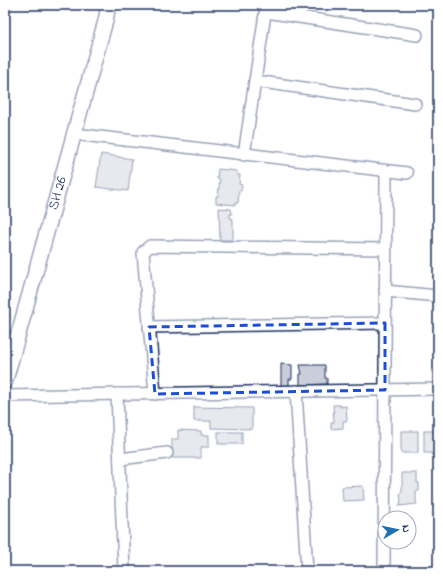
<svg xmlns="http://www.w3.org/2000/svg" width="443" height="576" font-family="'Indie Flower',sans-serif">
<rect width="100%" height="100%" fill="#fff"/>
<filter id="ink" filterUnits="userSpaceOnUse"><feTurbulence type="fractalNoise" baseFrequency=".025" numOctaves="2"/><feDisplacementMap in="SourceGraphic" scale="8" xChannelSelector="R" yChannelSelector="G"/><feConvolveMatrix kernelMatrix="1 2 1 2 8 2 1 2 1" color-interpolation-filters="sRGB"/></filter>
<g filter="url(#ink)">
<g fill="#caceda" stroke="#1b2f5e">
<path d="M101 154 132 159 128 191 96 187Z"/>
<path d="M218 169 237 171V175H240L239 184 242 185 241 191 239 190 238 203H235V205L216 203V196H218L220 179H217Z"/>
<path d="M219 208 231 209 232 214H230V218H232L233 221V240H220Z"/>
<path d="M281 364 292 365V379H289V387L281 386Z"/>
<path d="M300 365H325V378H327V384L300 385V374H302Z"/>
<path d="M333 405H341L340 407 346 406 347 421H343V428L331 429V423L334 422Z"/>
<path d="M194 407 252 408V429L211 428V421H194Z"/>
<path d="M178 430 201 431V435H209V447H201V458H172V439H178Z"/>
<rect x="401" y="431" width="17" height="22"/>
<rect x="424" y="431" width="14" height="22"/>
<rect x="218" y="432" width="24" height="12"/>
<path d="M402 473H417V483H419V491H416V501L417 504 399 506 401 501 400 493 402 491Z"/>
<path d="M363 486 364 500 343 501 342 487Z"/>
</g>
<g fill="none" stroke-linecap="round" stroke-linejoin="round">
<g stroke="#1b2f5e" stroke-width="14">
<g id="minor">
<path d="M266 12 417 35"/>
<path d="M255 81 415 104"/>
<path d="M74 134 407 173"/>
<path d="M244 155 266 7"/>
<path d="M385 291 438 296"/>
<path d="M149 327 385 323"/>
<path d="M296 391 307 571"/>
<path d="M117 394 124 571"/>
<path d="M155 394 143 252 150 246 385 249"/>
<path d="M5 396 438 389"/>
<path d="M120 459 167 453"/>
<path d="M384 571 386 172"/>
</g>
</g>
<g stroke="#1b2f5e" stroke-width="17">
<g id="major">
<path id="s1" d="M5 382 106 19 108 5"/>
</g>
</g>
<use href="#minor" stroke="#fff" stroke-width="11"/>
<use href="#major" stroke="#fff" stroke-width="14"/>
</g>
</g>
<path d="M0 0H443V576H0ZM385 323V390L155 394 149 327Z" fill="#fff" fill-opacity=".55" fill-rule="evenodd"/>
<path fill="none" stroke="#1d4ed8" stroke-width="3" stroke-dasharray="8 5" stroke-linejoin="round" d="M385 323V390L155 394 149 327Z"/>
<g text-anchor="middle" dominant-baseline="central" stroke-width="3.5" stroke-linejoin="round" paint-order="stroke">
<g font-size="14" fill="#1b2f5e" stroke="#fff">
<text stroke="none"><textPath href="#s1" startOffset="196">SH 26</textPath></text>
</g>
</g>
<rect width="443" height="576" fill="none" stroke="#fff" stroke-width="20"/>
<rect x="10" y="10" width="423" height="556" fill="none" stroke="#1b2f5e" stroke-width="1.5" filter="url(#ink)"/>
<g transform="translate(397 530) rotate(81)"><circle r="19" fill="#ffffff" stroke="#a4acbf"/>
<path d="M0-3L7 15L0 10L-7 15Z" fill="#1f6fb2"/>
<text y="-6" font-size="11" font-weight="bold" text-anchor="middle" fill="#1b2f5e">N</text>
</g>
</svg>
